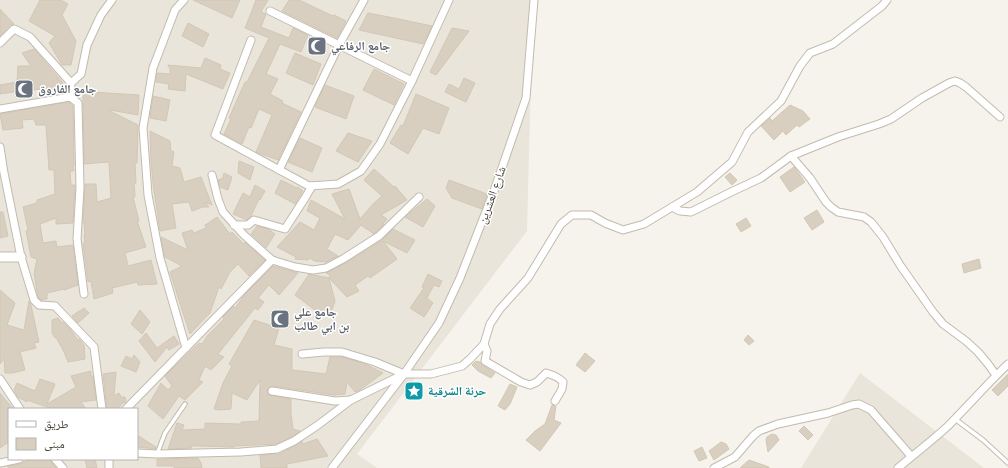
<svg xmlns="http://www.w3.org/2000/svg" width="1008" height="468" font-family="'DM Sans','Noto Naskh Arabic',sans-serif">
<rect width="100%" height="100%" fill="#f6f3ec"/>
<g fill="#eae5da" fill-rule="evenodd">
<path d="M0 0H533L527 231 357 454 377 468H0ZM9 409H137V459H9Z"/>
<path d="M860 373 984 468H801Z"/>
</g>
<g fill="#d8cfc1" stroke="#d3c7b4">
<path d="M40 0H61L68 4 62 15 76 41 71 65H62L49 43 55 36 29 21Z"/>
<path d="M193 0H240L232 18Z"/>
<path d="M256 0H268L261 12 266 14 261 27 289 38 293 28 308 35 301 52 280 44 266 74 278 79 270 94 283 101 282 103 301 112 278 160 256 152 272 115 259 109 251 128 249 127 242 144 224 134 231 119 229 118 245 82H247L269 38 245 28Z"/>
<path d="M289 0H299L333 16 334 15 346 21 337 38 282 11Z"/>
<path d="M0 9 14 24 10 25 0 36Z"/>
<path d="M368 13 394 18 432 26 423 44 359 30Z"/>
<path d="M188 23 209 34 203 47 182 36Z"/>
<path d="M452 28 469 31 436 75 430 72Z"/>
<path d="M34 49 63 83 48 92 45 89 14 91V92L0 94V85L17 82 18 66H31L22 53Z"/>
<path d="M295 53 321 64 313 85 286 73Z"/>
<path d="M205 58 221 65 220 69 230 73 223 89 186 74 185 91 168 89 169 84 156 82 157 73 170 74V68L168 66V65L201 68Z"/>
<path d="M374 69 404 84 394 105 363 90Z"/>
<path d="M464 78 475 83 466 102 445 92 449 84 459 89Z"/>
<path d="M325 85 354 96 346 119 315 107Z"/>
<path d="M91 92 139 95 138 115 110 110V111L138 125 137 163H135L136 183H134L135 197H133L139 221H137L146 247 125 253 128 266 151 260 157 284 138 285 137 282 112 288 113 293 94 299 91 281 88 282 83 243H85L84 235H85L84 222 83 223 85 184H96L97 202 111 198 109 162 84 164 83 94H90Z"/>
<path d="M416 94 449 108 439 134 423 128 408 154 390 143 401 125 403 126Z"/>
<path d="M153 96 170 100 166 121 150 118Z"/>
<path d="M69 102 73 106 74 166H73L74 171H70L71 185H75L73 223 56 224V218L40 224 43 243 56 241 57 247 73 245 78 285 64 290V289L47 293V299L41 300 38 297 34 274 37 259 31 257 26 231 28 230 23 207 37 203V200L55 194 54 170H49L46 125H36L34 119 22 120 23 128 3 130 0 114Z"/>
<path d="M790 105 803 111 810 119 799 127 797 125 786 135 783 131 774 140 761 126 770 118 772 121Z"/>
<path d="M150 131 170 141 171 151 174 152 172 166 180 168 184 182 201 177 212 205 205 202 209 207H203L192 211 189 202 172 204 176 228 160 231 153 184 151 161Z"/>
<path d="M348 133 372 141 358 162 336 151Z"/>
<path d="M300 138 322 148 312 172 288 162Z"/>
<path d="M239 161 254 167 250 180 238 173Z"/>
<path d="M794 167 805 182 790 192 780 177Z"/>
<path d="M374 169 394 187 395 186 407 200 381 215 387 219 383 224H384L374 234 361 225 348 240 335 234 327 249 338 256 326 262 314 261 310 258 308 260 295 259 296 257 277 247 300 222 314 230 320 218 307 211 311 200 345 219 332 194 349 189 360 219 374 203 382 196 364 180Z"/>
<path d="M224 173 232 177 228 190 220 187 218 180 223 178Z"/>
<path d="M730 173 737 180 732 185 725 177Z"/>
<path d="M281 180 297 188 298 187 303 191 295 204 275 193Z"/>
<path d="M449 180 487 194 482 209 452 198 446 188Z"/>
<path d="M255 185 265 191 260 200 259 199 251 216 247 220 233 214 243 193 250 197Z"/>
<path d="M427 199 435 206 423 227 405 217Z"/>
<path d="M817 210 824 222 812 230 804 218Z"/>
<path d="M0 212H3L8 236 0 238Z"/>
<path d="M217 217 230 234 232 232 244 244 245 242 265 260 249 276 238 264 230 272 221 289 219 287 210 313 190 334 183 313 170 272 182 266 165 257 161 237 188 250 182 233 192 230 194 233 206 228 205 225 210 222Z"/>
<path d="M746 218 751 226 741 232 736 224Z"/>
<path d="M257 226 268 229 275 234 266 248 251 234Z"/>
<path d="M393 229 415 240 407 253 383 241 397 259 370 278 368 276 355 285 359 291 347 297 329 278 330 275 326 273 346 263 382 240Z"/>
<path d="M979 259 981 268 964 273 962 264Z"/>
<path d="M273 266 298 273 279 295 269 285 258 298 264 302 258 310 255 308 218 354 224 357 211 370 205 366 199 380 203 382 185 400 179 396 163 419 148 406 161 383 168 390 172 386 165 376 199 343 202 344 208 335 224 319 223 317 233 306 235 308 246 293Z"/>
<path d="M309 274 329 278 335 301 331 313 321 310 319 313 295 295Z"/>
<path d="M428 274 442 281 439 287 434 285 427 298 433 303 424 317 410 308 424 288 422 287Z"/>
<path d="M0 290 15 303 7 325 24 330 29 301 31 305 39 342 34 343 36 348 20 352 25 370 12 373H5L4 359 0 364Z"/>
<path d="M84 308 89 313 78 323 72 316 79 311H80Z"/>
<path d="M140 310 150 322 142 334 131 324Z"/>
<path d="M58 318 62 323 63 322 70 329 78 340 79 339 84 345 85 359 68 362 64 352 56 337 55 338 52 333V320Z"/>
<path d="M254 320 279 328 274 345 292 349V370L326 374 330 357H341L363 363 383 373 360 390 355 392 347 382 345 394 334 395 273 386 270 387 267 391 269 395 291 399V414L293 429 300 431 292 437 276 444 234 446V447L197 446H190L192 448 168 449 177 423 184 425 182 430 205 429V423L241 424V422L259 421 260 380 247 400 232 393 231 409 220 410 214 409 223 383 232 366 229 364Z"/>
<path d="M146 333 157 348 174 336 179 344 169 350 167 347 155 362 139 341Z"/>
<path d="M748 335 754 341 749 345 744 340Z"/>
<path d="M585 353 595 361 585 372 576 365Z"/>
<path d="M134 355 140 362 136 372 121 366 126 356 132 359Z"/>
<path d="M476 361 480 362 482 365 495 373 491 378 478 371 472 365Z"/>
<path d="M91 371V376H93L96 400 81 402 86 409H53L27 400V402L18 397 14 390 17 383 35 391 40 379 55 384 47 404 76 387 71 376Z"/>
<path d="M116 372 114 396 119 393 121 397H125L126 402 121 404 119 409H107L103 374Z"/>
<path d="M1008 374V386L998 396 992 390Z"/>
<path d="M510 384 517 387 510 404 505 410 498 406Z"/>
<path d="M0 393 13 409H9V442L0 448Z"/>
<path d="M552 405 556 406 554 420 561 423 540 451 526 440 535 431 545 424Z"/>
<path d="M804 426 813 435 808 440 799 431Z"/>
<path d="M772 434 776 435 779 440 768 452 766 440 767 437Z"/>
<path d="M137 435 156 447V449L137 447Z"/>
<path d="M317 439 328 456 287 464V468H261L260 455 279 454 296 445 302 441 303 444Z"/>
<path d="M721 442 726 444 729 449 714 460 709 451Z"/>
<path d="M702 447 707 458 699 461 694 451Z"/>
<path d="M198 458 201 463 202 468H174V466H157V459Z"/>
<path d="M33 459H50L51 462 56 468H8V466L20 464 23 462Z"/>
<path d="M85 459H95L97 468H87Z"/>
<path d="M749 460 769 467V468H740Z"/>
</g>
<g fill="none" stroke-linecap="round" stroke-linejoin="round">
<g stroke="#c2bbae" stroke-width="5.5">
<g id="service">
<path d="M955 419 983 440 1008 463"/>
<path d="M157 454 165 433 185 404"/>
</g>
</g>
<g stroke="#c2bbae" stroke-width="9">
<g id="minor">
<path d="M184 0 175 10 153 68 143 128 148 195 160 258 186 348"/>
<path d="M270 11 412 81"/>
<path d="M251 40 215 135 309 186 338 184 361 171 380 144 412 81 449 0"/>
<path d="M0 43 14 29 30 37 71 83 70 97 0 109"/>
<path d="M71 83 81 74 87 45 101 15 112 0"/>
<path d="M70 97 78 103 80 188 77 239 84 294"/>
<path d="M0 147 4 173 21 257 34 300 39 305 55 306 94 347 102 409"/>
<path d="M791 156 810 178 826 202 831 207 838 212 864 217 871 222 883 237 900 265 933 312 943 324 966 341 978 352 988 364 996 375"/>
<path d="M279 170 339 45 364 0"/>
<path d="M212 175 218 199 223 212 244 235 272 260 295 267 313 270 326 268 343 259 379 236 419 197"/>
<path d="M672 207 680 211 691 212 729 193 761 178 791 156 838 137 879 124 891 119 922 98 949 83 955 81 960 83 966 87 1000 117"/>
<path d="M234 225H248L254 220 285 229 305 198 312 186"/>
<path d="M484 344 487 351 485 361 521 382 530 385 537 382 546 373C553 375 559 377 563 382L562 389 555 401"/>
<path d="M302 354 324 352H342L375 362 404 374"/>
<path d="M0 379 20 409"/>
<path d="M272 391 335 401 351 400"/>
<path d="M126 409 272 260"/>
<path d="M137 453 157 454 241 452 277 449 294 441 318 425 351 400 404 374 439 323 460 278 494 191 526 98 534 0"/>
<path d="M55 459 63 468"/>
<path d="M109 459V468"/>
<path d="M0 463 19 459"/>
<path d="M332 468 404 374H431L462 366 470 359 484 344 490 324 500 309 528 278 561 224 572 215H591L605 223 623 230 644 224 697 192 732 162 748 132 781 101 800 66 810 53 833 44 882 6 887 0"/>
<path d="M714 468 735 457 753 436 759 431 778 424 828 413 852 405 859 404 871 410 877 417 911 456"/>
<path d="M898 468C914 454 932 441 948 426 968 406 987 384 1008 364"/>
</g>
</g>
<g stroke="#c2bbae" stroke-width="11">
<path id="tertiary" d="M0 257H21"/>
</g>
<use href="#service" stroke="#fff" stroke-width="3.5"/>
<use href="#minor" stroke="#fff" stroke-width="7"/>
<use href="#tertiary" stroke="#fff" stroke-width="9"/>
</g>
<defs>
<g id="mosque-square" transform="scale(1)"><rect x="-9" y="-9" width="18" height="18" rx="4" fill="#6b7280" stroke="#fff"/><path d="M3.5-4.9A6 6 0 1 0 3.5 4.9A5 5 0 1 1 3.5-4.9Z" fill="#fff"/></g>
<g id="sight-square" transform="scale(1)"><rect x="-9" y="-9" width="18" height="18" rx="4" fill="#0f9aa8" stroke="#fff"/><path d="M0-6L1.8-2.2L6-1.7L2.9 1.2L3.7 5.4L0 3.3L-3.7 5.4L-2.9 1.2L-6-1.7L-1.8-2.2Z" fill="#fff"/></g>
</defs>
<g fill-rule="evenodd">
<use href="#mosque-square" x="317" y="46"/>
<use href="#mosque-square" x="24" y="89"/>
<use href="#mosque-square" x="280" y="319"/>
<use href="#sight-square" x="414" y="391"/>
</g>
<g text-anchor="middle" dominant-baseline="central" stroke-width="3" stroke-linejoin="round" paint-order="stroke">
<g font-size="12" font-weight="bold" fill="#5b616d" stroke="#fff" text-anchor="start">
<text x="331" y="46">جامع الرفاعي</text>
<text x="38" y="89">جامع الفاروق</text>
<text x="294" y="312">جامع علي<tspan x="294" dy="14">بن ابي طالب</tspan></text>
</g>
<g font-size="12" fill="#4b4439" stroke="#fff">
<text transform="translate(492 195) rotate(-70)">شارع العشرين</text>
</g>
<g font-size="12" font-weight="bold" fill="#0d838f" stroke="#fff" text-anchor="start">
<text x="428" y="391">حرنة الشرقية</text>
</g>
</g>
<rect x="8" y="408" width="130" height="52" fill="#ffffff" stroke="#b7b4b0"/>
<rect x="16" y="421" width="20" height="6" fill="#ffffff" stroke="#b7b4b0"/>
<text x="44" y="428" font-size="12" fill="#4b4439">طريق</text>
<rect x="16" y="438" width="20" height="12" fill="#d8cfc1" stroke="#b7b4b0"/>
<text x="44" y="448" font-size="12" fill="#4b4439">مبنى</text>
</svg>
